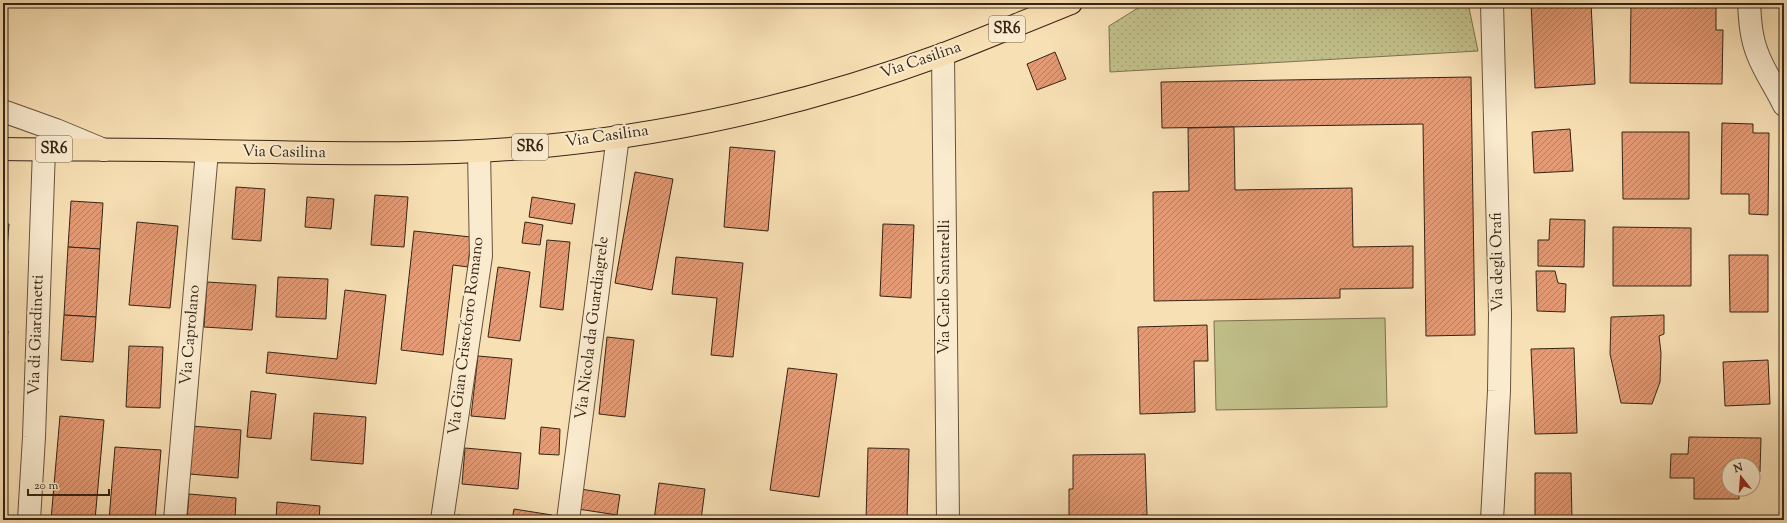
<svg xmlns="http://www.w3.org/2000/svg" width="1787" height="523" font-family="'Sorts Mill Goudy',serif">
<defs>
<pattern id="park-dots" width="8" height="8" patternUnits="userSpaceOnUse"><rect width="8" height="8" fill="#c2c18b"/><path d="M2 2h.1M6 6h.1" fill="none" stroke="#a7a677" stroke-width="1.8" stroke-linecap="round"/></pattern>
<pattern id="building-hatch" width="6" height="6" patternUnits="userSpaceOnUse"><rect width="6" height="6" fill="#e39a75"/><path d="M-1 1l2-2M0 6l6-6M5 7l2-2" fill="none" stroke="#b97d5f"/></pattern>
</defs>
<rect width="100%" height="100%" fill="#f8e0b5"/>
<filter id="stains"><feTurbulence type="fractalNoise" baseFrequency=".005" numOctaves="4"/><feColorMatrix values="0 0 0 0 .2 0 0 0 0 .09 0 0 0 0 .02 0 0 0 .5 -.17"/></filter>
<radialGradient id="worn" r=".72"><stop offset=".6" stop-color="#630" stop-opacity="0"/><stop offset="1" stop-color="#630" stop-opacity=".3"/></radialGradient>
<path fill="#c2c18b" stroke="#7c7250" d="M1385 318 1387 407 1216 410 1214 321Z"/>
<path fill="url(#park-dots)" stroke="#7c7250" d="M1146 3H1468L1478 51 1110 72 1109 26Z"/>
<g fill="url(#building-hatch)" stroke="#352415">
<path d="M1531 3H1591L1595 84 1535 88Z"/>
<path d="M1631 3H1716V30H1723L1722 84 1630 83Z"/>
<path d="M1055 52 1066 79 1037 90 1027 64Z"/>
<path d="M1471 77 1475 335 1426 336 1423 124 1162 128 1161 82Z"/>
<path d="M1722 123 1753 124V133H1769L1768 215 1749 214V194H1721Z"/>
<path d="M1234 127 1235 190 1352 188 1353 247 1413 246V288L1340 289V298L1154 301 1153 192 1189 191 1188 128Z"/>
<path d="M1570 129 1573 171 1534 173 1532 132Z"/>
<path d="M1622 132H1689V199H1623Z"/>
<path d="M730 147 775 151 768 231 724 227Z"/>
<path d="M635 172 673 179 652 290 615 283Z"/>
<path d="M236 187 265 189 261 241 232 239Z"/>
<path d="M375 195 408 197 404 247 371 245Z"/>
<path d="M307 197 334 199 331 229 305 227Z"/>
<path d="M532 197 575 204 572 224 529 217Z"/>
<path d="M71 201 103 203 100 249 68 247Z"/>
<path d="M1550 219 1585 220 1584 267 1538 266V240H1549Z"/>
<path d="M137 222 178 226 170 308 129 305Z"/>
<path d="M525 222 543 225 540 245 522 243Z"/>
<path d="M3 224H9L3 298Z"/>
<path d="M883 224 914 225 911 298 880 296Z"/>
<path d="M1613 227 1691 228V286H1613Z"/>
<path d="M414 231 471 237 468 267 453 265 443 355 401 350Z"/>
<path d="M547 240 570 242 563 310 540 307Z"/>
<path d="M68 247 100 249 96 317 64 315Z"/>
<path d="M1729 255H1768V312H1730Z"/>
<path d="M676 257 743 263 733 357 711 355 717 298 672 294Z"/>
<path d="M498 267 530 272 520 341 488 337Z"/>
<path d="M1536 271H1555L1558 283 1566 284 1565 312 1537 311Z"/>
<path d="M278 277 328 279 326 319 276 317Z"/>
<path d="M207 282 256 285 252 330 204 327Z"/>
<path d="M345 290 386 295 376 384 266 373 268 352 337 359Z"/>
<path d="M64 315 96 317 93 362 61 360Z"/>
<path d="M1664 315V334L1659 336 1661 353 1660 382 1652 404 1621 403 1610 354 1611 317Z"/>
<path d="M1207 325 1208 361H1194L1195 412 1140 414 1138 327Z"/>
<path d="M3 331H8L3 386Z"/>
<path d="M607 337 634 340 625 417 599 414Z"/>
<path d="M129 346 163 347 160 408 126 407Z"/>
<path d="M1574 348 1577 433 1535 434 1531 349Z"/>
<path d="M478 356 512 359 505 419 471 416Z"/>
<path d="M1768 360 1770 404 1725 406 1723 362Z"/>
<path d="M788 368 837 374 819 497 770 490Z"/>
<path d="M251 391 276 394 271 439 247 437Z"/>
<path d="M314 413 366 417 363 464 311 460Z"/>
<path d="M60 416 104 420 95 520H51Z"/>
<path d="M192 426 241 430 238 478 189 474Z"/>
<path d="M541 427 560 429 559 455 539 454Z"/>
<path d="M1689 437 1761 438 1760 472H1753V465H1729V489H1739V499H1694V478H1670L1671 454H1688Z"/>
<path d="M115 447 161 450 155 520H109Z"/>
<path d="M465 448 521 453 518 489 462 484Z"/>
<path d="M868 448 909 449 907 520H866Z"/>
<path d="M1145 454 1147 515H1141V520H1069V489H1073V455Z"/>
<path d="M1535 473H1571L1572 520H1535Z"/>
<path d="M659 483 705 489 701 520H654Z"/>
<path d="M580 489 620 495 617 515 578 509Z"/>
<path d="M189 494 236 498 235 520H187Z"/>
<path d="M277 502 320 506 319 520H276Z"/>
<path d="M514 509 552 515V520H512Z"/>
<path d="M457 515 491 518V520H457Z"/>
</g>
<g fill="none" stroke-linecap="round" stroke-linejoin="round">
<g stroke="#66533d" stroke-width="24">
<g id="minor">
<path d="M1492 3 1500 314 1499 391 1492 520"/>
<path d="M1749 3C1750 21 1751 38 1758 55 1765 73 1776 88 1784 105"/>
<path d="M943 54 948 520"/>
<path d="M3 111 56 130 104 150"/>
<path d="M29 520 34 437 44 149"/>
<path d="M175 520 207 151"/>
<path d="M442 520 481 256 479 151"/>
<path d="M568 520 618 136"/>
</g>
</g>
<g stroke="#352415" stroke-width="24">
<path id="major" d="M3 149C72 150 142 149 211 151 322 153 434 157 545 146 680 133 816 101 944 54 986 38 1028 20 1071 3"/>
</g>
<use href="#minor" stroke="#faebcf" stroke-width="22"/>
<use href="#major" stroke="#f8e0b5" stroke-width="22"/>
</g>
<g text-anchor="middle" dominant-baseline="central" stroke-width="4" stroke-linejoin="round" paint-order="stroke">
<g fill="#faebcf" stroke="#70604d" stroke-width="1">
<rect x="989" y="16" width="36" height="26" rx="3"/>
<rect x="512" y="134" width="36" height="26" rx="3"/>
<rect x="36" y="136" width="36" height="26" rx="3"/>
</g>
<g font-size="15" font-weight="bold" fill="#352415">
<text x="1007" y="29">SR6</text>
<text x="530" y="147">SR6</text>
<text x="54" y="149">SR6</text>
</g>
<g font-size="16" fill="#352415" stroke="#faebcf">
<text transform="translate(921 61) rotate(-19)">Via Casilina</text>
<text transform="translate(607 137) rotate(-8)">Via Casilina</text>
<text transform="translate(284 153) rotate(1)">Via Casilina</text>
<text transform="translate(1498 262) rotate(-91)">Via degli Orafi</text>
<text transform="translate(945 287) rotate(-90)">Via Carlo Santarelli</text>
<text transform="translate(593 328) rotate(-83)">Via Nicola da Guardiagrele</text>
<text transform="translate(37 335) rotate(-88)">Via di Giardinetti</text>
<text transform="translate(191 335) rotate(-85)">Via Caprolano</text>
<text transform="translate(467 336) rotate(-83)">Via Gian Cristoforo Romano</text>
</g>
</g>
<rect width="1787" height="523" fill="none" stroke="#f8e0b5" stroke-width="16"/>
<rect x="4" y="4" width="1779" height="515" fill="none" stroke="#352415" stroke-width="2"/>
<rect x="8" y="8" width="1771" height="507" fill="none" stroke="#352415"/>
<g transform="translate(1741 477) rotate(343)"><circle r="19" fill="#faebcf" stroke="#ab9b85"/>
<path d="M0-3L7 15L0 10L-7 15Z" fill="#8f2418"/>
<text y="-6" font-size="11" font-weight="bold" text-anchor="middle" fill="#352415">N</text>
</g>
<path d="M28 489v6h81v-6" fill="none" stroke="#352415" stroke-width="2"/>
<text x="34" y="489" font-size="12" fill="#352415" stroke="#faebcf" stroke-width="3" paint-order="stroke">20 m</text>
<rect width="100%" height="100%" filter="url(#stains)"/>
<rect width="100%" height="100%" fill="url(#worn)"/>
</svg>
